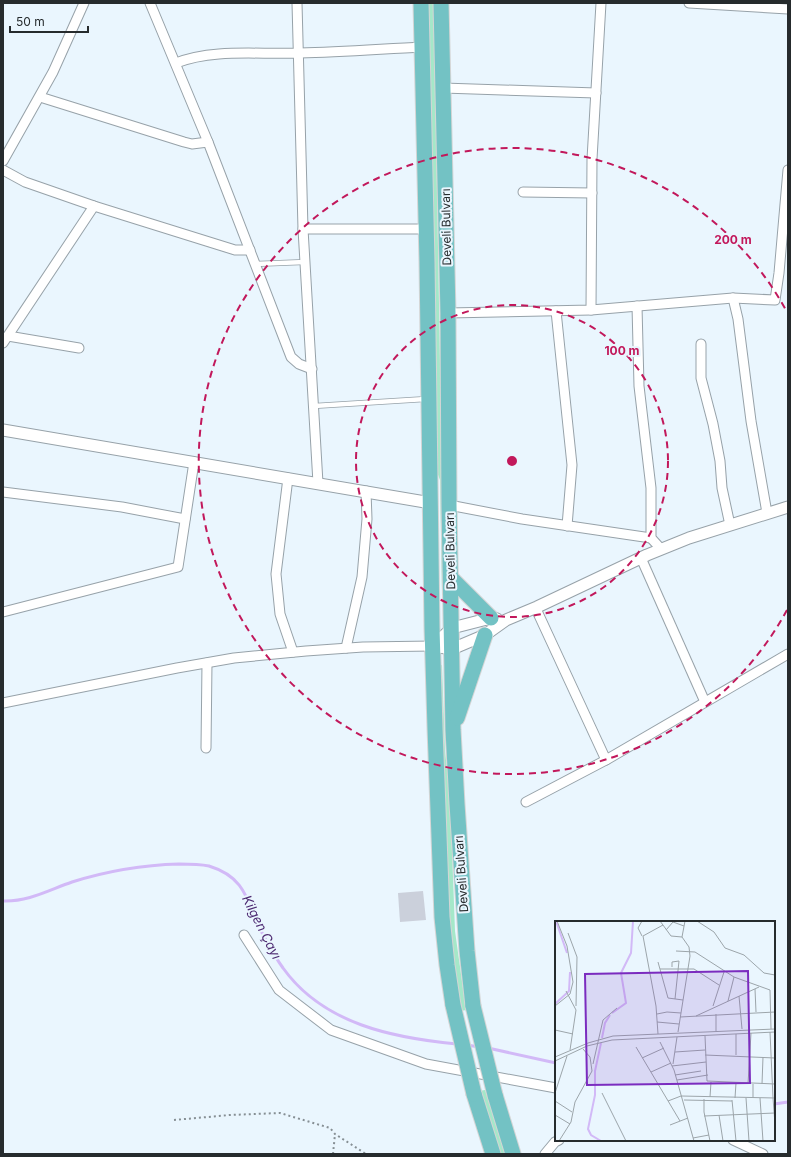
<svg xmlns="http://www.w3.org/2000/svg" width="791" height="1157" font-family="Inter,sans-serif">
<rect width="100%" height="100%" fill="#eaf6fe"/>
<g fill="#a5e8c9">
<path d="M428 3H434L435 72 444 595H442L440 480 437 472Z"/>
<path d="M442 665 445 751 450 796 455 931 466 1010 461 1011 451 946 439 666Z"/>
<path d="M485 1090 507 1154H499L479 1091Z"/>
</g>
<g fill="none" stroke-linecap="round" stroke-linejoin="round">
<g stroke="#d2b9f7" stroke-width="3">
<path d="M3 901C28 902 49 890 72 882 107 871 143 865 179 864 189 864 199 864 209 866 245 877 247 900 260 929 267 942 274 956 283 968 323 1024 393 1038 457 1044"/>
<path d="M467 1045 479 1047"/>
<path d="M488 1048 556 1063"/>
<path d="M774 1104 788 1102"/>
</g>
</g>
<path fill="#cbd0db" d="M423 891 426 920 400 922 398 893Z"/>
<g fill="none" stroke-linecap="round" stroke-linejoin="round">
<g stroke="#97a2a9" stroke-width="6">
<g id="service">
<path d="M255 264 305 262"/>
<path d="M314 406 426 399"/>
</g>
</g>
<g stroke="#97a2a9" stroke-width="11">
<g id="minor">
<path d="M150 3 208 142 291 357 299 364 312 369"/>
<path d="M297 3 303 229 318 483"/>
<path d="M689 3 788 9"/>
<path d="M176 63C214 48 260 55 300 53 341 52 381 49 422 47"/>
<path d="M443 88 596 93"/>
<path d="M40 97 184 142 192 144 208 142"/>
<path d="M3 161 53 72 84 3"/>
<path d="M3 170 25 182 94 206 235 250H250"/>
<path d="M523 192 592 193"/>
<path d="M303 229H426"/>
<path d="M733 298 738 319 751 421 767 513"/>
<path d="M637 306 639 386 651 488V538L661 549"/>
<path d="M591 310 592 159 601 3"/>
<path d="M556 311 572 465 567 526"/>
<path d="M448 313 591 310 733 298 775 300 779 273 788 170"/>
<path d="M8 336 79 348"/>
<path d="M3 343 94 206"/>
<path d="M701 344V378L713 424 720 461 722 488 730 525"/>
<path d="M288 478 276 574 280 614 293 652"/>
<path d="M3 492 122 507 185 519"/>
<path d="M449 505 522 519 651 538"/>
<path d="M641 558 705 702"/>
<path d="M537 607V611L606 760"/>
<path d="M3 612 178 567 194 462"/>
<path d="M346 648 362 577 367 519 366 491"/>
<path d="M3 703 177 668 234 658 306 651 363 647 433 646"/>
<path d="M206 748 207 663"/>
<path d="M526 802 606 760 788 654"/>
<path d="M244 935 279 990 331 1030 426 1064 556 1088"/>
<path d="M733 1140 763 1154"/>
<path d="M545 1154 555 1142 559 1140"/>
</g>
</g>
<g stroke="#97a2a9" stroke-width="13">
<g id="tertiary">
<path d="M3 430 431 503"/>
<path d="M433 646 452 649 485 635 506 620 537 607 647 555 689 538 788 507"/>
<path d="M433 646 452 628 491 618 497 619"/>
</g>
</g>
<g stroke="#d4d5d5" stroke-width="17">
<g id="trunk">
<path d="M421 3 427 262 432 628 435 728 442 917 447 965 453 1005"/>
<path d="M441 3 448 313 449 505 453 730 457 804 467 951 473 1006"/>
<path d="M451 578 491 618"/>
<path d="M457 718 485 635"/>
<path d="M474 1094 493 1154"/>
<path d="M495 1095 513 1154"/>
</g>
</g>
<g stroke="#868f94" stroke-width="2" stroke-dasharray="2 3" stroke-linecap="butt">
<path d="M174 1120 230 1115 280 1113 330 1128 335 1134 366 1154"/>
<path d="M333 1154 335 1134"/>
</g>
<use href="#service" stroke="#fff" stroke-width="4.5"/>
<use href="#minor" stroke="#fff" stroke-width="9"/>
<use href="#tertiary" stroke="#fff" stroke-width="11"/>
<use href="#trunk" stroke="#73c2c4" stroke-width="15"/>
<g stroke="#d4d5d5" stroke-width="17" stroke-linecap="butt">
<g id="trunk-bridge">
<path d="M453 1005 474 1094"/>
<path d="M473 1006 495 1095"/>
</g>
</g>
<use href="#trunk-bridge" stroke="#73c2c4" stroke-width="15"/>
</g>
<g fill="none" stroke="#c2185b" stroke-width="2" stroke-dasharray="7 5">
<circle cx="512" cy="461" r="156"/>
<path d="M787 610A313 313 0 1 1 787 312"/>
</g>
<g text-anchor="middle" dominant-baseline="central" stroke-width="4" stroke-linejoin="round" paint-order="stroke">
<g font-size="12" fill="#262b2d" stroke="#eaf6fe">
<text transform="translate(446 227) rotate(-91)">Develi Bulvarı</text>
<text transform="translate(450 551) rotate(-91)">Develi Bulvarı</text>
<text transform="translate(461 874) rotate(-94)">Develi Bulvarı</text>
</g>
<g font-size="13" font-style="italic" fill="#4d2a72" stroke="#eaf6fe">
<text transform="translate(262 927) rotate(63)">Kilgen Çayı</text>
</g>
</g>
<g transform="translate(555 921)">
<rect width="220" height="220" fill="#eaf6fe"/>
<path fill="none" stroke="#d2b9f7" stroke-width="2" d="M1 0 12 32M0 83 14 70 15 51M57 92 71 82 66 52 76 32 78 0M47 117 50 102 55 94M46 122 40 150V174L33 208 36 214 46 220"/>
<path fill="none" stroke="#9ca5aa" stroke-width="1" d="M105 0 116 15 127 16M142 0 159 11 170 27 189 34 209 52 220 54M111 9 118 1 129 5M13 12 22 36 21 85M87 15 83 7 87 0M121 30 140 31 179 56 215 69 216 108M103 41 113 77 128 79M117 46V41L124 40 120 78M105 48H139L164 64M200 68 201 91M11 70 21 89 15 129M184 75 187 108M173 80 179 56M0 85 15 73 18 61 12 25 2 0M158 85 169 51M102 93 112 91 126 92M161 93V110M141 95 204 66M125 96 220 91M102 101 124 103M0 109 18 113M123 111 135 35 134 26 127 16 130 0M215 111 218 177M103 113 101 85 88 15 108 4M150 115 152 160 220 163M105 121 119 149 139 220M81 126 125 200M120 131 150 129M150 134 220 137M181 134V113M0 136 33 122 58 115 220 108M87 137 109 127M0 140 32 125 57 119 220 111M38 143 48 99 62 87M118 143 122 116M117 145 151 141M96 151 116 142M120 154 146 150M122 159 153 154M193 163 196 112M198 163V177M207 163 208 136M0 172 12 135M47 172 71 220M155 176 156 161M180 177 181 162M191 177 194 220M205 177 208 220M218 177 220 203M149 178V191L155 220M129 179 177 180M177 179 181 220M0 180 17 191M113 180 126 175 220 177M0 194 15 203M164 194 168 220M149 195 220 192M115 204 133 197M138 217 154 214M4 220 16 201 20 181 37 150 35 136 28 128"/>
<path fill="#7b2cbf" fill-opacity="0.15" stroke="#7b2cbf" stroke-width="2" d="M193 50 195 162 32 164 30 53Z"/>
<rect width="220" height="220" fill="none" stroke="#262b2d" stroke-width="2"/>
</g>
<circle cx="512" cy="461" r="6" fill="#c2185b" stroke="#eaf6fe" stroke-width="2"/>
<g font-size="12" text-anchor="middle" font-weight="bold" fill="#c2185b" stroke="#eaf6fe" stroke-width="4" stroke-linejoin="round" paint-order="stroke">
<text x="733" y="244">200 m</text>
<text x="622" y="355">100 m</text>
</g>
<rect width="791" height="1157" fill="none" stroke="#262b2d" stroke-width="8"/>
<path d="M10 26v6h78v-6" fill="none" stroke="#262b2d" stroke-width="2"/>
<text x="16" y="26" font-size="12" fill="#262b2d" stroke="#eaf6fe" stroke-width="3" paint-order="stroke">50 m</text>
</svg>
